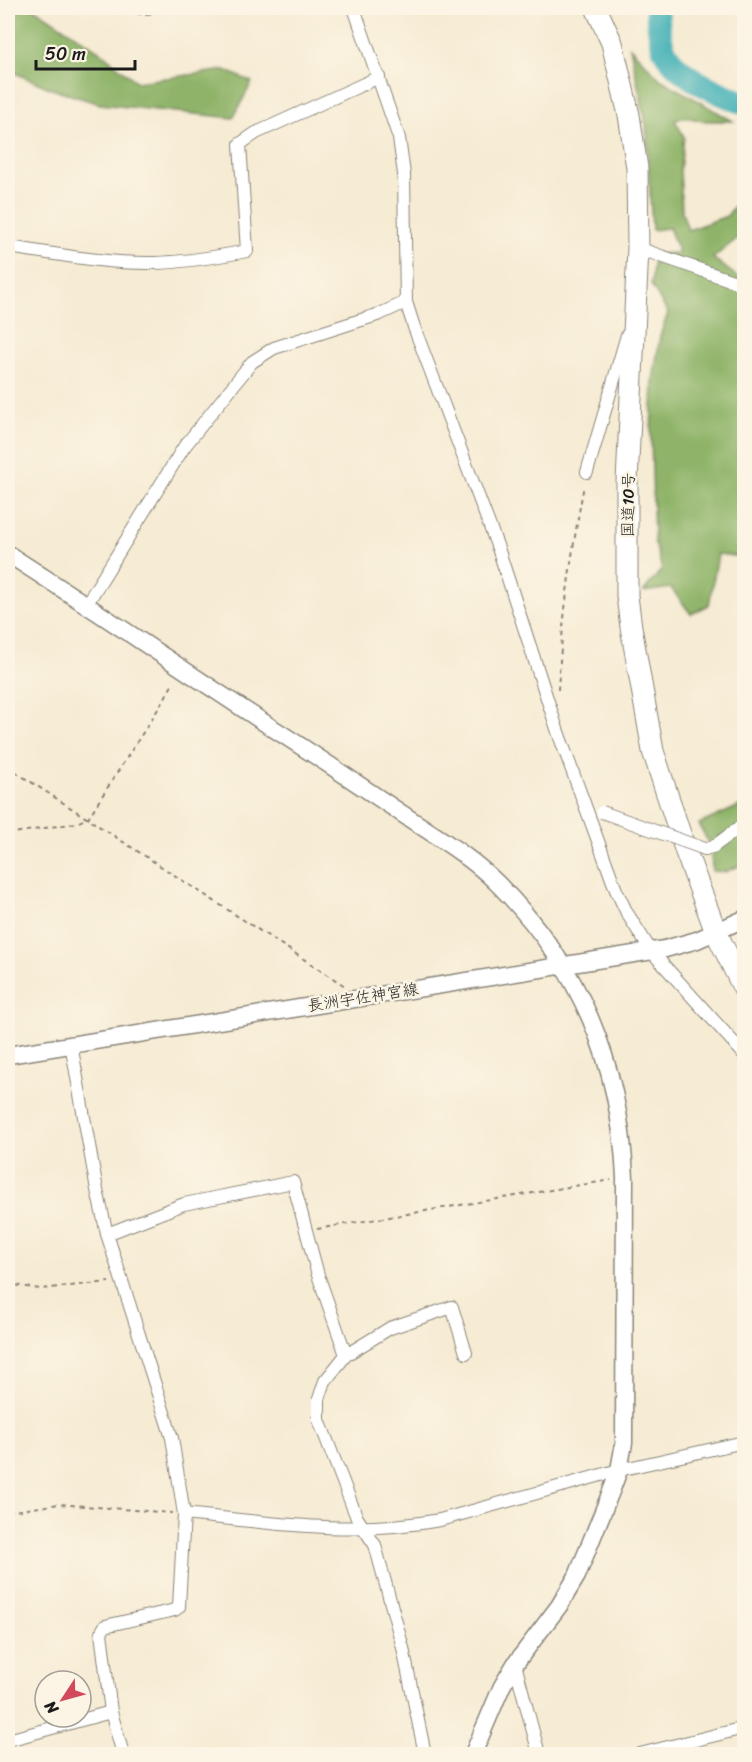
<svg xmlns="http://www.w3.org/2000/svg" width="752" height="1762" font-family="Sriracha,'Klee One',sans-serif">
<rect width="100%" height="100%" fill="#fcf5e5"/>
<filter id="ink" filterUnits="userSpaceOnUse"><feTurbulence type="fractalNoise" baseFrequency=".0167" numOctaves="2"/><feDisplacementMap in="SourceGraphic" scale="12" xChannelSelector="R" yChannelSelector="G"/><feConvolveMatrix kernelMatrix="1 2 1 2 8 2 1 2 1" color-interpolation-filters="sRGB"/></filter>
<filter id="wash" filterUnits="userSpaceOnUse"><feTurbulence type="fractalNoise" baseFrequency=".008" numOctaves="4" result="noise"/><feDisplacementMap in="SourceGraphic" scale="24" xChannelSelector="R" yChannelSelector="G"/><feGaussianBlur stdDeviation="1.35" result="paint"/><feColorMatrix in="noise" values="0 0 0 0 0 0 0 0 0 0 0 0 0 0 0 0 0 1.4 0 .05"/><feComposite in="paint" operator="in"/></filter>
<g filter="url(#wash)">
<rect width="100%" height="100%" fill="#f6ebd3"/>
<g fill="#8fb469" stroke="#566842" stroke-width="1.5">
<path d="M8 8H34L99 51 137 82 225 70 252 82 233 118 100 104 52 89 8 70Z"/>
<path d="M630 47 660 79 733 121H702L687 117 675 120 684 137 680 170 682 212 688 230 727 216 744 193V233L713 258 744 282V485L740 490 744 498V567L742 557 718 554 709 605 691 614 671 588 643 592 662 569 654 541 651 436 653 381 660 336 668 313 651 285 654 254 679 253 669 228 652 230 646 124Z"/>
<path d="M744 579V622L742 621 739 592Z"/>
<path d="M744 804V864L725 872 712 871 711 848 699 824Z"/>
</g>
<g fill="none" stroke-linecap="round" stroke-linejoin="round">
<path stroke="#3dafb5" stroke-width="24" d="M657 8C658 20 659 37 664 49 676 77 718 92 744 103"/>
</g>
</g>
<g filter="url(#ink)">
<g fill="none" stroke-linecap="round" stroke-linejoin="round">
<g stroke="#898478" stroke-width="14">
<g id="street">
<path d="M140 8H148"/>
<path d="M354 8 399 138 404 174 406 302 414 327 498 548 558 732 616 890 627 913 651 951 744 1054"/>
<path d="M8 247C56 254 106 264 155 263 186 262 216 257 247 251L240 144 256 133 379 77"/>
<path d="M638 248 744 285"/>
<path d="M587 472 627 335"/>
<path d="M86 605 184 447 252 362 274 348 380 314 406 302"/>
<path d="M705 849 713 847 744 824"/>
<path d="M71 1044 97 1190 107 1234 172 1438 184 1514 179 1607 175 1610 105 1626 101 1633 111 1712 123 1754"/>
<path d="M107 1234 184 1204 293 1182 318 1275 346 1355"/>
<path d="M184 1514C271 1523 352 1536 440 1520L619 1470 744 1442"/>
<path d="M515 1664 539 1754"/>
<path d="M8 1740 111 1712"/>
<path d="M425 1754 403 1648 375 1545 357 1518 319 1420V1399L325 1381 346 1355 390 1328 452 1307 466 1353"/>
<path d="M640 1754 744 1728"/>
</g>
</g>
<g stroke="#898478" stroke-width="19">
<g id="secondary">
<path d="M8 554C97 611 185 671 274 729 317 756 359 785 401 813 434 835 470 856 498 884 580 967 620 1062 625 1178L624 1443 619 1470 612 1489 577 1576 559 1606 515 1664 502 1686 473 1754"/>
<path d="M8 1055 665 949 697 940 744 919"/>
</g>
</g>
<g stroke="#898478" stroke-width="23">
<path id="highway" d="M596 8 612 43 629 115 637 168 638 248 627 482V596L631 627 653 751 686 852 716 932 744 989"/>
</g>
<g stroke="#898478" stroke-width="2" stroke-dasharray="4.5 4.5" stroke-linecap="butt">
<path d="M558 690C562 622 571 553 584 485"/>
<path d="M8 767 345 986"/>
<path d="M8 834 76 823 88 818 160 706 174 682"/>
<path d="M317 1229 611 1180"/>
<path d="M8 1284 40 1289 109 1282"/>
<path d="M8 1512 59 1504 172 1513"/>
</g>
<use href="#street" stroke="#fff" stroke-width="12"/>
<use href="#secondary" stroke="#fff" stroke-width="16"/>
<use href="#highway" stroke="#fff" stroke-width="21"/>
<g stroke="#898478" stroke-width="14" stroke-linecap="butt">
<path id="street-bridge" d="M602 812 705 849"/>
</g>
<use href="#street-bridge" stroke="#fff" stroke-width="12"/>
</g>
</g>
<g text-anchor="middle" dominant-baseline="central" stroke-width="5" stroke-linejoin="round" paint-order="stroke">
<g font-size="16" fill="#1c1c1c" stroke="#fcf5e5">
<text transform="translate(628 505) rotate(-89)">国道10号</text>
<text transform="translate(363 997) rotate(-9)">長洲宇佐神宮線</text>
</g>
</g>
<rect width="752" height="1762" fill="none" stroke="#fcf5e5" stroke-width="30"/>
<g transform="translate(63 1699) rotate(234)"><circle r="28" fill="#fcf5e5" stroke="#a29e95" stroke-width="1.5"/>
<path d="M0-4.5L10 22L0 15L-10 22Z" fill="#d1495b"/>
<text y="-9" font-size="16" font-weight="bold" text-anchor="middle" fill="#1c1c1c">N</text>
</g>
<path d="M36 60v9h99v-9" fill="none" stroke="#1c1c1c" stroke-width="3"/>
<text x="45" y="60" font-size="18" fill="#1c1c1c" stroke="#fcf5e5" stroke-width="4.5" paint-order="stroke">50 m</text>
</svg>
